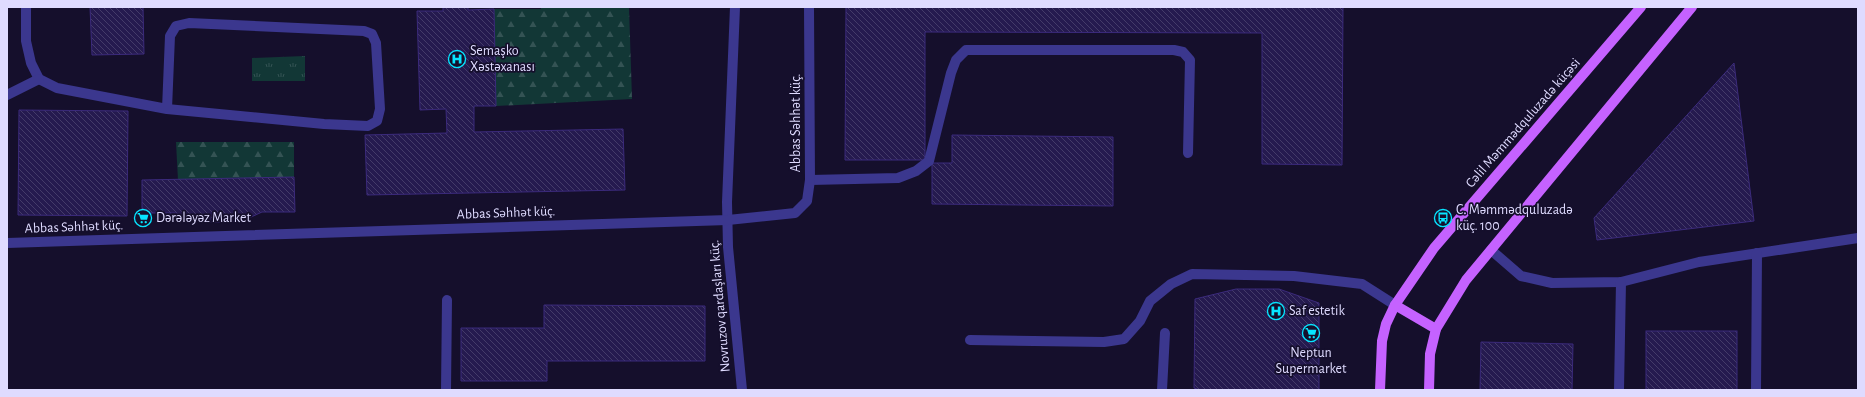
<svg xmlns="http://www.w3.org/2000/svg" width="1865" height="397" font-family="'Alegreya Sans',sans-serif">
<defs>
<pattern id="grass-tufts" width="24" height="20" patternUnits="userSpaceOnUse"><rect width="24" height="20" fill="#123736"/><path d="M3 7l-1-3M5 7V3M7 7l1-3M15 17l-1-3M17 17v-4M19 17l1-3" fill="none" stroke="#345354"/></pattern>
<pattern id="forest-firs" width="22" height="20" patternUnits="userSpaceOnUse"><rect width="22" height="20" fill="#123736"/><path d="M5 1l3.5 6h-7zM16 11l3.5 6h-7z" fill="#345354"/></pattern>
<pattern id="building-back-hatch" width="6" height="6" patternUnits="userSpaceOnUse"><rect width="6" height="6" fill="#251a4f"/><path d="M-1 5l2 2M0 0l6 6M5-1l2 2" fill="none" stroke="#443b69"/></pattern>
</defs>
<rect width="100%" height="100%" fill="#150f2c"/>
<path fill="url(#grass-tufts)" d="M305 56V81H252V58Z"/>
<g fill="url(#forest-firs)">
<path d="M541 7H629L632 99 496 106 494 9H541Z"/>
<path d="M176 142H294V177L178 180Z"/>
</g>
<g fill="url(#building-back-hatch)" stroke="#3b2a7c">
<path d="M90 7H143L144 54 92 55Z"/>
<path d="M443 7H468V10L494 9 496 106H474V132L623 129 625 190 367 195 365 135 447 133 446 109 420 110 417 11H443Z"/>
<path d="M846 7H1343L1342 165 1262 164V33L925 32V160H845Z"/>
<path d="M1734 63 1754 221 1597 240 1594 218Z"/>
<path d="M19 110 128 111 127 216 18 215Z"/>
<path d="M952 135 1113 137V206L932 204V163H952Z"/>
<path d="M294 177 295 212H262L249 218 231 222H210L191 219 176 213H142V180Z"/>
<path d="M1236 289H1279L1319 303V390H1200L1194 388 1195 299Z"/>
<path d="M544 305 705 306V361H547V381H461V328H544Z"/>
<rect x="1646" y="331" width="91" height="59"/>
<path d="M1481 342 1573 344 1572 390H1480Z"/>
</g>
<g fill="none" stroke-linecap="round" stroke-linejoin="round">
<g stroke="#3b378e" stroke-width="10">
<path d="M26 7V41L31 63 39 79 57 88 167 109 324 124 368 126 377 121 380 109 376 43 372 34 364 31 189 23 176 26 170 36 167 109"/>
<path d="M735 7 727 202 728 247 742 390"/>
<path d="M7 95 39 79"/>
<path d="M810 180 898 178 916 171 929 161 951 73 956 60 966 50H1174L1183 52 1190 60 1188 153"/>
<path d="M7 243 728 220 795 213 807 201 810 180 809 7"/>
<path d="M1491 250 1521 276 1552 283 1621 282 1699 262 1858 238"/>
<path d="M970 340 1104 342 1124 339 1140 321 1150 301 1171 284 1192 274 1294 276 1362 284 1395 305"/>
<path d="M446 390 447 300"/>
<path d="M1162 390 1165 333"/>
<path d="M1619 390 1621 282"/>
<path d="M1756 390 1757 253"/>
</g>
<g stroke="#c562ff" stroke-width="10">
<path d="M1395 305 1436 329"/>
<path d="M1380 390 1382 341 1386 324 1395 305 1434 248 1641 7"/>
<path d="M1429 390 1430 354 1436 329 1466 280 1692 7"/>
</g>
</g>
<defs>
<g id="hospital-ring" transform="scale(0.9)"><circle r="9.5" fill="#150f2c" stroke="#07e4ff" stroke-width="1.5"/><path d="M-5-5h3v3.5h4V-5h3V5h-3V1.5h-4V5h-3Z" fill="#07e4ff"/></g>
<g id="supermarket-ring" transform="scale(0.9)"><circle r="9.5" fill="#150f2c" stroke="#07e4ff" stroke-width="1.5"/><path d="M-6-5.5h2.5l.6 2H6L4.5 2H-2.5L-4.4-4H-6ZM-1.5 3.2a1.3 1.3 0 1 0 .1 0ZM3 3.2a1.3 1.3 0 1 0 .1 0Z" fill="#07e4ff"/></g>
<g id="bus-ring" transform="scale(0.9)"><circle r="9.5" fill="#150f2c" stroke="#07e4ff" stroke-width="1.5"/><path d="M-5-6H5V4H4V6H2V4H-2V6H-4V4H-5ZM-3.5-4V0h7V-4ZM-3.5 1.2v1.5H-2V1.2ZM2 1.2v1.5H3.5V1.2Z" fill="#07e4ff"/></g>
</defs>
<g fill-rule="evenodd">
<use href="#hospital-ring" x="457" y="59"/>
<use href="#supermarket-ring" x="143" y="218"/>
<use href="#bus-ring" x="1443" y="218"/>
<use href="#hospital-ring" x="1276" y="311"/>
<use href="#supermarket-ring" x="1311" y="333"/>
</g>
<g text-anchor="middle" dominant-baseline="central" stroke-width="3.5" stroke-linejoin="round" paint-order="stroke">
<g font-size="14" fill="#dfdbff" stroke="#150f2c" text-anchor="start">
<text x="470" y="51">Semaşko<tspan x="470" dy="16">Xəstəxanası</tspan></text>
<text x="1456" y="210">C. Məmmədquluzadə<tspan x="1456" dy="16">küç. 100</tspan></text>
<text x="156" y="218">Dərələyəz Market</text>
<text x="1289" y="311">Saf estetik</text>
<text x="1311" y="353" text-anchor="middle">Neptun<tspan x="1311" dy="16">Supermarket</tspan></text>
</g>
<g font-size="14" fill="#dfdbff" stroke="#150f2c">
<text transform="translate(796 123) rotate(-90)">Abbas Səhhət küç.</text>
<text transform="translate(1523 123) rotate(-49)">Cəlil Məmmədquluzadə küçəsi</text>
<text transform="translate(506 213) rotate(-2)">Abbas Səhhət küç.</text>
<text transform="translate(74 227) rotate(-2)">Abbas Səhhət küç.</text>
<text transform="translate(720 306) rotate(-95)">Novruzov qardaşları küç.</text>
</g>
</g>
<rect width="1865" height="397" fill="none" stroke="#dfdbff" stroke-width="16"/>
</svg>
